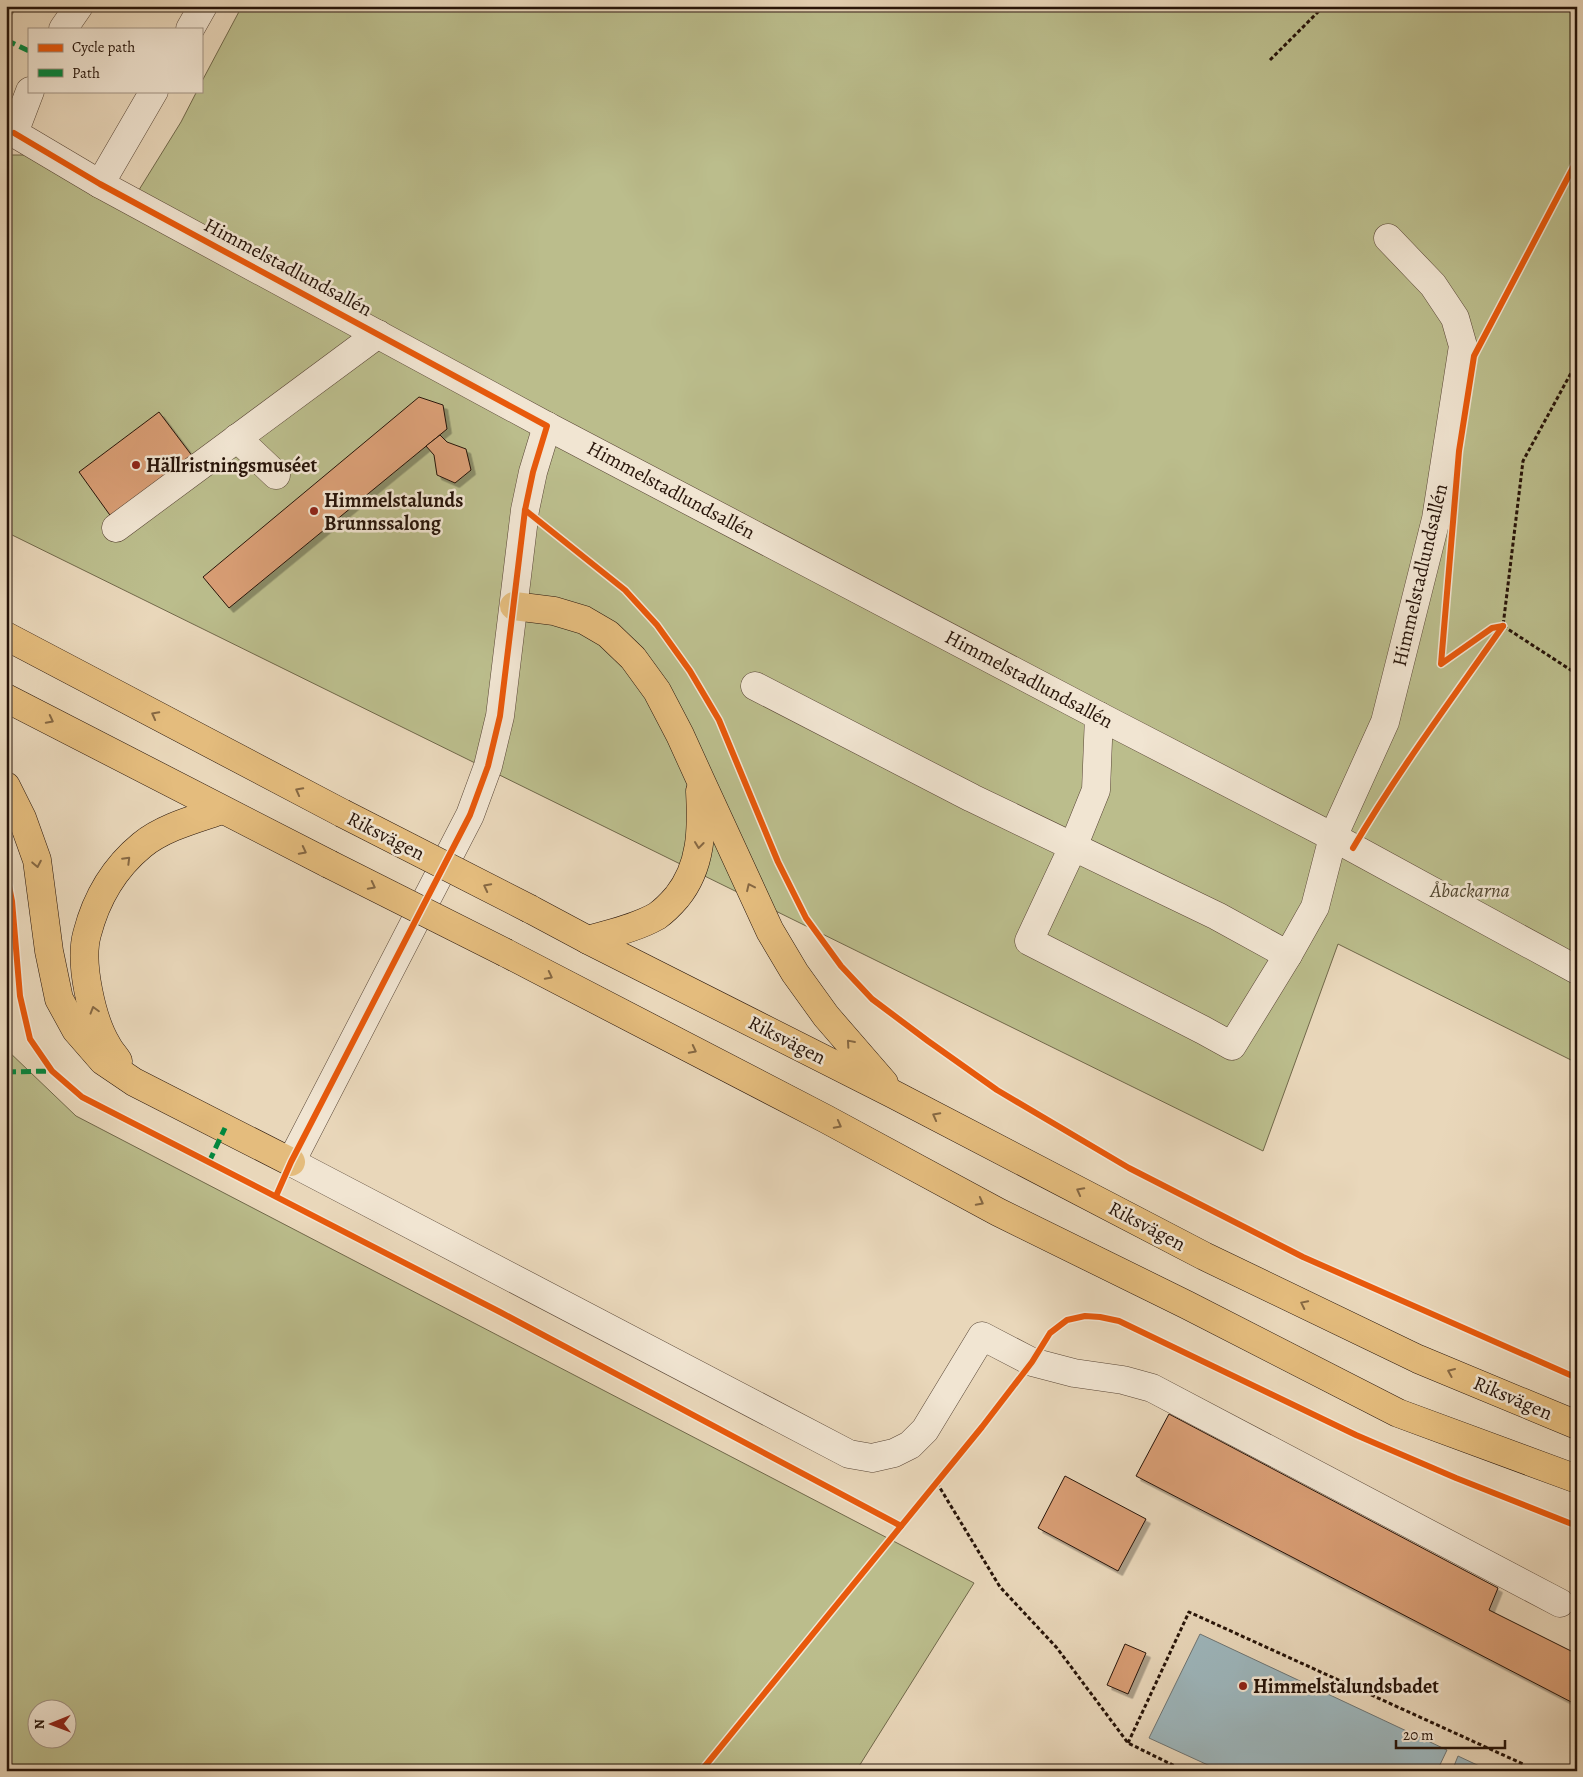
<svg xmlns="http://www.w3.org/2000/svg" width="1583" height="1777" font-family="Alegreya,serif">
<defs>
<filter id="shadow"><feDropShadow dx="4.5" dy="4.5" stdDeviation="0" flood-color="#0004"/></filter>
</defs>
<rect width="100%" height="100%" fill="#e9d7ba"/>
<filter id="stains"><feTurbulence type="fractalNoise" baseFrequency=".004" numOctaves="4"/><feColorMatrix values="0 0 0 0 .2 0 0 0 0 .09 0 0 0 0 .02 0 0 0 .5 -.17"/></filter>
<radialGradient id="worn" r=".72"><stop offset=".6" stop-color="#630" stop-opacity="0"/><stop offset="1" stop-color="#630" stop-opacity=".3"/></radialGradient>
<g fill="#bbbd8c" stroke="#71684a" fill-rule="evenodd">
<path d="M6 6H18L6 23Z"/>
<path d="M242 6H1577V1063L1338 944 1263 1151 6 532V155H26L129 206 181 122 197 91H201V83Z"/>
<path d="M6 1049 76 1116 974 1583 856 1771H6ZM38 1710H68V1740H38Z"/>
</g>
<g fill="#9db6bc" stroke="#6e7574">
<path d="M1200 1634 1447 1750 1437 1771H1221L1149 1738Z"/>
<path d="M1458 1756 1490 1771H1452Z"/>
</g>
<g fill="#d99e75" stroke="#271409" filter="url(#shadow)">
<path d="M419 397 443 405 447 429 229 608 203 577Z"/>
<path d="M159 412 193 457 112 518 79 472Z"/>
<path d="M440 435 447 442 466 449 471 470 455 483 437 475 434 455 426 446Z"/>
<path d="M1169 1414 1498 1588 1489 1610 1577 1654V1705L1136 1476Z"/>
<path d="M1065 1476 1146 1519 1118 1571 1038 1528Z"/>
<path d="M1125 1644 1146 1653 1128 1694 1107 1685Z"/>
</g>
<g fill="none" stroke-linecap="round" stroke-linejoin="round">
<g stroke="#584535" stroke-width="29">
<g id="minor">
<path d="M63 29 79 6"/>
<path d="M190 29 203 6"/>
<path d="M30 91 14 133 100 184 547 426 1099 716 1333 837 1577 970"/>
<path d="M100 184 154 91"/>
<path d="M547 426 533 472 525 510 500 716 488 766 470 815 291 1162 849 1454 872 1458 894 1453 910 1445 925 1430 982 1336 1032 1362 1074 1373 1123 1380 1152 1388 1560 1603"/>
<path d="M237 438 276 475"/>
<path d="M116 528 378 334"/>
<path d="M755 686 972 798 1217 916 1288 955 1315 907 1333 837 1385 722 1436 519 1463 346 1455 318 1433 285 1388 238"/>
<path d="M1099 716 1096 790 1073 847 1029 941 1203 1030 1232 1046 1288 955"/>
</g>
</g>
<g stroke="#271409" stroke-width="29">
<g id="highway">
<path d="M514 606 554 611 584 620 608 634 633 658 657 691 680 735 700 779 770 931 795 973 826 1016 884 1083"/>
<path d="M6 636 342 813"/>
<path d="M6 698 329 864"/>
<path d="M6 786 22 818 37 860 49 951 59 999 76 1030 103 1061 134 1082 291 1162"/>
<path d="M530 909 588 940 893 1094 1204 1256 1418 1359 1577 1425"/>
<path d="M588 940C611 933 636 928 657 916 664 911 671 904 677 897 702 866 702 829 700 791"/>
<path d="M506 953 826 1119 998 1212 1187 1305 1398 1413 1577 1479"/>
<path d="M118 1061C115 1056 110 1051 107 1045 92 1020 79 963 87 934 96 899 114 868 142 845 164 827 196 819 222 810"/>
</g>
</g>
<g stroke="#271409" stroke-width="3" stroke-dasharray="4 2.5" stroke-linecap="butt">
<path d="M1270 60 1324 6"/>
<path d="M1577 362 1523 461 1503 626 1577 674"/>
<path d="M937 1483 1000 1587 1057 1648 1128 1743 1185 1771"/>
<path d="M1128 1743 1189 1612 1523 1764 1520 1771"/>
</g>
<use href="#minor" stroke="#f1e5d2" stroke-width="28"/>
<use href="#highway" stroke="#e4bc7d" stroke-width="28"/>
<g stroke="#271409" stroke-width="29" stroke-linecap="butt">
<g id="highway-bridge">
<path d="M342 813 530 909"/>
<path d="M329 864 506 953"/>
</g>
</g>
<use href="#highway-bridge" stroke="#e4bc7d" stroke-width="28"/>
<g stroke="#00873e" stroke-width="5" stroke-dasharray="10 5" stroke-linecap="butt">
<path d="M6 40 29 51"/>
<path d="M6 1072 52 1071"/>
<path d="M209 1162 225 1128"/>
</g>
<g stroke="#f1e5d2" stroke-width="9">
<g id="cycleway">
<path d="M14 133 100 184 547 426 533 472 525 510 500 716 488 766 470 815 291 1162 276 1196"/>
<path d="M525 510 625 590 657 625 690 671 719 720 778 862 806 918 841 966 872 999 928 1041 997 1090 1129 1168 1303 1257 1577 1378"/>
<path d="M1503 626 1492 628 1441 664 1459 451 1474 356 1577 160"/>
<path d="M1353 848C1398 771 1452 699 1503 626"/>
<path d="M6 871 12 901 20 996 30 1039 52 1071 82 1097 500 1312 901 1526"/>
<path d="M701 1771 982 1427 1032 1362 1050 1333 1067 1320 1085 1316 1100 1317 1119 1321 1356 1435 1456 1478 1577 1526"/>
</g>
</g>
<use href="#cycleway" stroke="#e8590c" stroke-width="6"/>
</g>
<defs><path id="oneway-chevron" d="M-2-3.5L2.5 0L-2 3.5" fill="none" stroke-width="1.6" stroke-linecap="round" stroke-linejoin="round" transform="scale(1.25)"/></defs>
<g stroke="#866843">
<use href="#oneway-chevron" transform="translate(155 715) rotate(-152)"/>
<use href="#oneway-chevron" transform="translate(50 720) rotate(27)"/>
<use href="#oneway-chevron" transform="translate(299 791) rotate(-152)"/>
<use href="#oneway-chevron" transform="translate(699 845) rotate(97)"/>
<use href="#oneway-chevron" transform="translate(303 851) rotate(27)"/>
<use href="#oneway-chevron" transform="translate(127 860) rotate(-45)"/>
<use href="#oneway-chevron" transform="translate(37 864) rotate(79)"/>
<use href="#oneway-chevron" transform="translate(372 886) rotate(27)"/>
<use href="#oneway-chevron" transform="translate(487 887) rotate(-153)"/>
<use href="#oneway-chevron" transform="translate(750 887) rotate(-115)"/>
<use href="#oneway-chevron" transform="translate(549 976) rotate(27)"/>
<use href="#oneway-chevron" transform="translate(94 1010) rotate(-106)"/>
<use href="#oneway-chevron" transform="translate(850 1043) rotate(-131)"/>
<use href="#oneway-chevron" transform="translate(693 1050) rotate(27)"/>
<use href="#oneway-chevron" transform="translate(936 1116) rotate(-152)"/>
<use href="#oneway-chevron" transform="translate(838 1125) rotate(28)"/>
<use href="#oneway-chevron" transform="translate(1080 1191) rotate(-152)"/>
<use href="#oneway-chevron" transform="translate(980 1202) rotate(28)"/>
<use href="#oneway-chevron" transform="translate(1304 1304) rotate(-154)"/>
<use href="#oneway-chevron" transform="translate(1451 1372) rotate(-157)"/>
</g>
<g fill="#8f2418" stroke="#f1e5d2" stroke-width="2">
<circle cx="136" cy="465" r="5"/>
<circle cx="314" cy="511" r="5"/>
<circle cx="1243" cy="1686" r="5"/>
</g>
<g text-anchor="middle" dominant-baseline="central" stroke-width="5" stroke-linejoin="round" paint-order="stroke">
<g font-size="20" fill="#271409" stroke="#f1e5d2">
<text transform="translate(288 267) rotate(28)">Himmelstadlundsallén</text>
<text transform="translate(671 490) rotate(28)">Himmelstadlundsallén</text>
<text transform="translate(1420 575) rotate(-77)">Himmelstadlundsallén</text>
<text transform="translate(1029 679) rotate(28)">Himmelstadlundsallén</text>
<text transform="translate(386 836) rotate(27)">Riksvägen</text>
<text transform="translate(787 1040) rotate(27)">Riksvägen</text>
<text transform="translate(1147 1226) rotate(28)">Riksvägen</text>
<text transform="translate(1513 1398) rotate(23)">Riksvägen</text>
</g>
<g font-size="20" font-weight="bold" fill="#271409" stroke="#f1e5d2" text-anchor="start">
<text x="146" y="465">Hällristningsmuséet</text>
<text x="324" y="500">Himmelstalunds<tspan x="324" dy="23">Brunnssalong</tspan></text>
<text x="1253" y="1686">Himmelstalundsbadet</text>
</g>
<g font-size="20" font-style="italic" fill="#534730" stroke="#f1e5d2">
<text x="1470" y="890">Åbackarna</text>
</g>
</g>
<rect width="1583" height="1777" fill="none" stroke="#e9d7ba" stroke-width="25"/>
<rect x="8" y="8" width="1568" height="1762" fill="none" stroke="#271409" stroke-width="2.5"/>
<rect x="12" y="12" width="1558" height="1752" fill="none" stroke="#271409"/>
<rect x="28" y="28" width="175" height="65" fill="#f1e5d2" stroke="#a09182"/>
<rect x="38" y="44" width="25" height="8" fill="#e8590c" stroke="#a09182"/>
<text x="72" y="52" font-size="15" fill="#271409">Cycle path</text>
<rect x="38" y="69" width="25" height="8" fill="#00873e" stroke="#a09182"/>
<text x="72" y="78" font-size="15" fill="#271409">Path</text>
<g transform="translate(52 1724) rotate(269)"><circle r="24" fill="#f1e5d2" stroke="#a09182"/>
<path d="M0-4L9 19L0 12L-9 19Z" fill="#8f2418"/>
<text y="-8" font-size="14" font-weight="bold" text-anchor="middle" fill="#271409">N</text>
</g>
<path d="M1396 1740v8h109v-8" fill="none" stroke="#271409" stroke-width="2.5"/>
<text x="1403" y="1740" font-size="15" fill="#271409" stroke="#f1e5d2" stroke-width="4" paint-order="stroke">20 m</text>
<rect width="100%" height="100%" filter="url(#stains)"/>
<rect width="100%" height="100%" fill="url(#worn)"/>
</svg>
